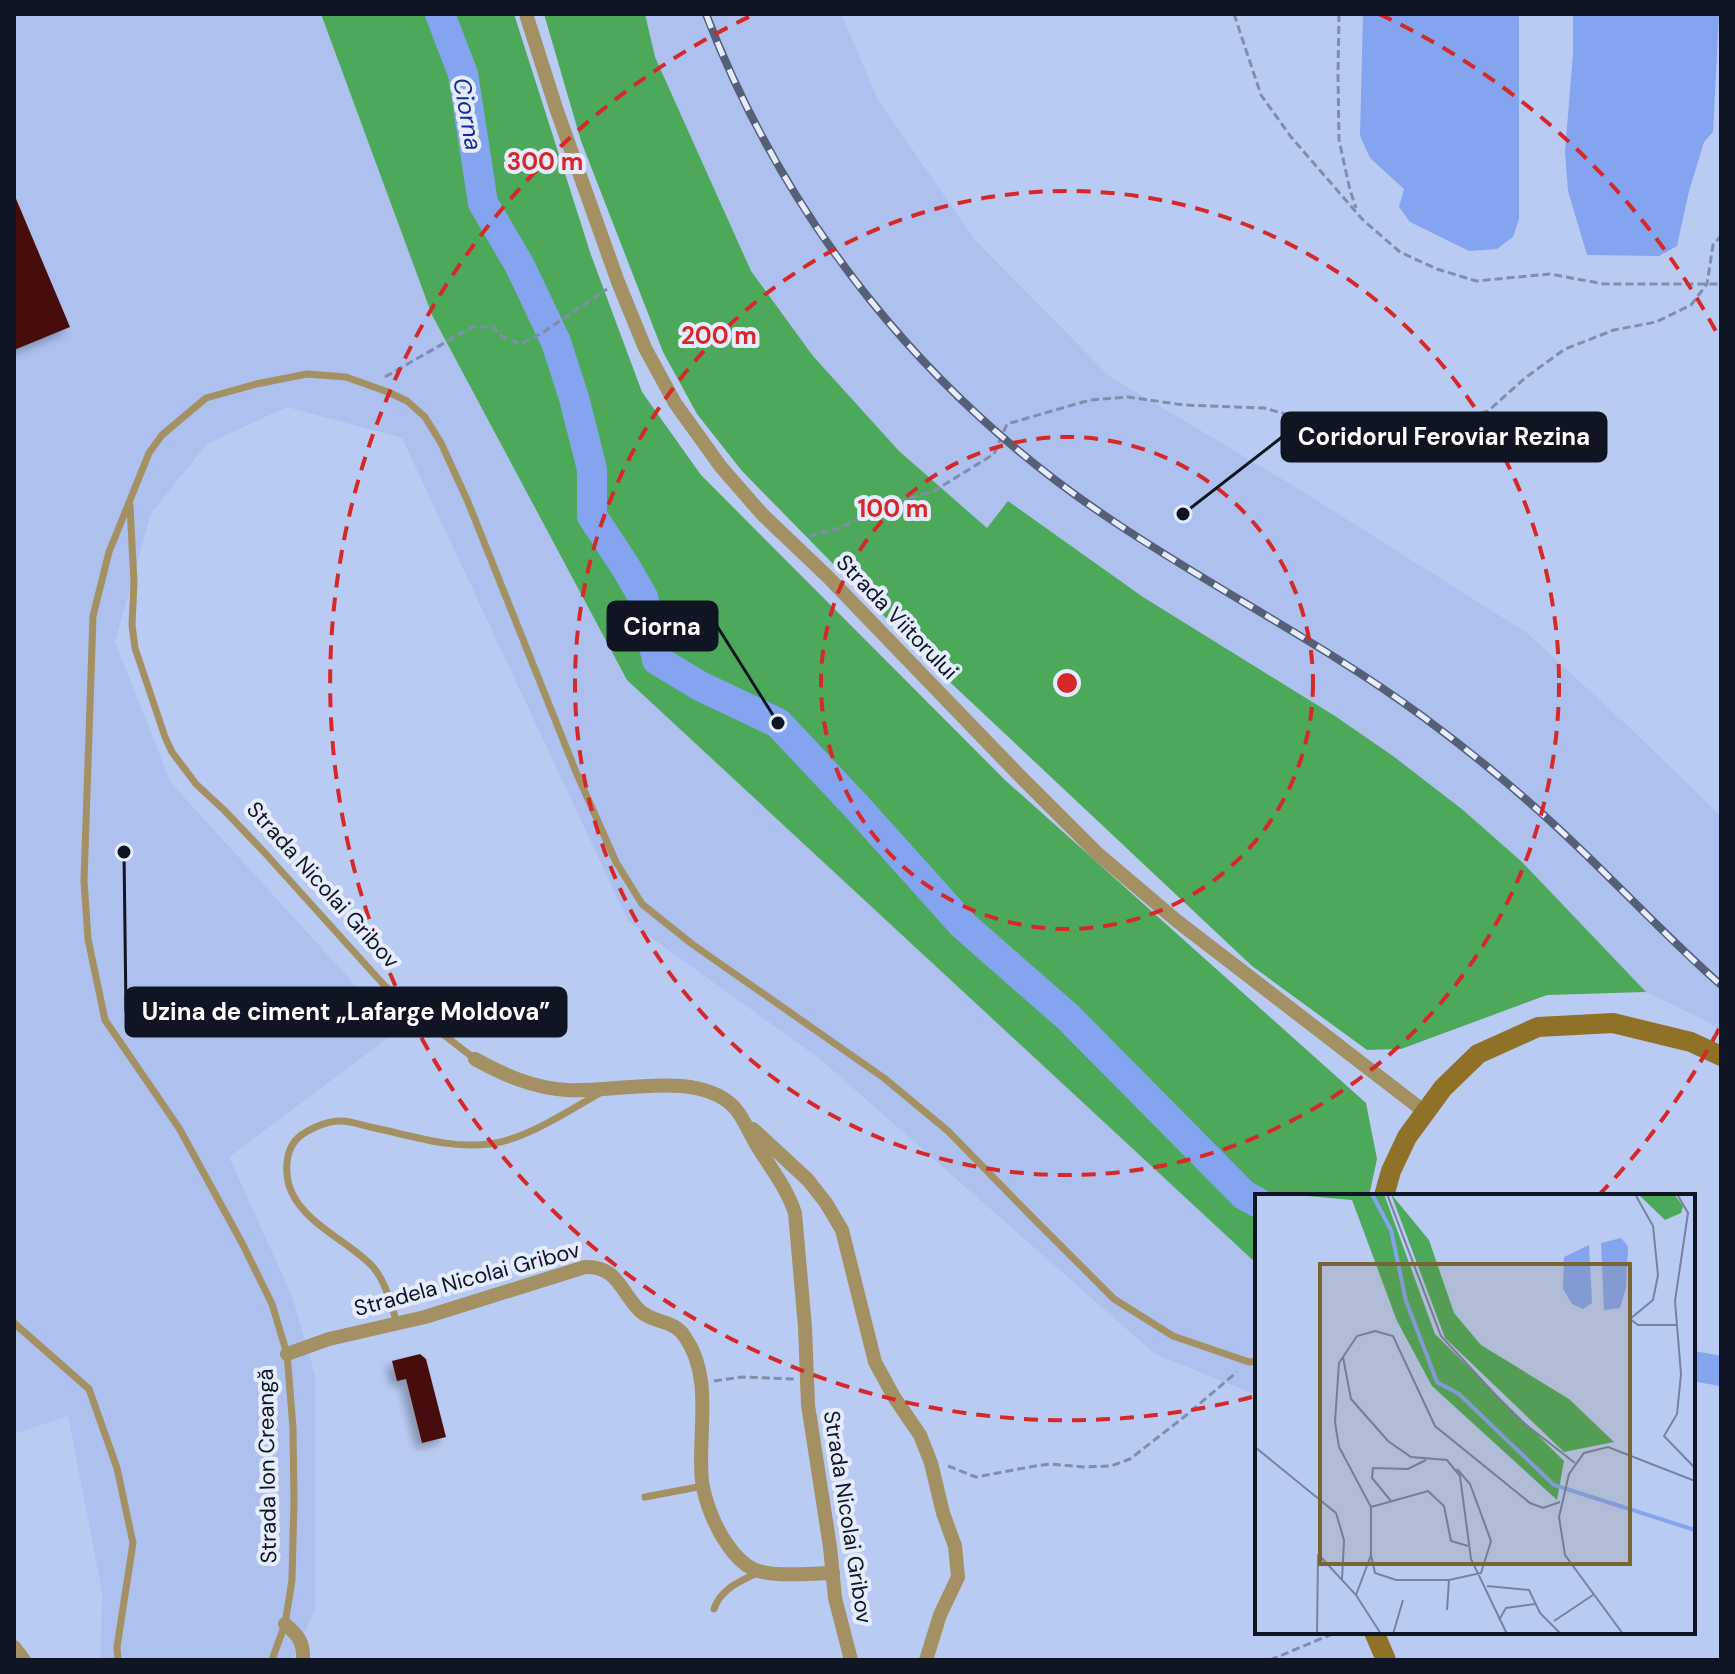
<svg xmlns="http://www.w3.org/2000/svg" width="1735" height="1674" font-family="'DM Sans',sans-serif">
<defs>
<filter id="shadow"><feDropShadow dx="-6" dy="6" stdDeviation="4" flood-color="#0004"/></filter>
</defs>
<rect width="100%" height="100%" fill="#bacbf3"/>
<g fill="#adc0ee">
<path d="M14 14H321L432 315 627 680 1257 1264V1395L1155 1354 820 1059 628 921 402 438 287 407 207 444 151 513 115 642 171 783 397 1031 229 1157 292 1296 315 1375V1608L293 1660H101L102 1591 68 1416 14 1434Z"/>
<path d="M645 14H841L878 100 975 240 1109 376 1297 488 1527 633 1630 728 1721 816V1031L1710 1023 1646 992 1522 862 1463 810 1393 756 1335 716 1143 597 1009 501 987 528 899 451 813 356 751 271 655 57Z"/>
</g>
<g fill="#4da95a">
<path d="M321 14H514L591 255 642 392 701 475 1005 780 1366 1103 1377 1159 1369 1196H1257V1264L627 680 432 315Z"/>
<path d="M544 14H645L655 57 751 271 813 356 899 451 987 528 1008 501 1143 597 1335 716 1393 756 1463 810 1522 862 1646 992 1547 995 1401 1049 1367 1050 1252 966 937 670 742 471 697 414 663 352 581 141Z"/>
</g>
<g fill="#85a4ef">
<path d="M1363 14H1519V219L1513 237 1497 249 1469 251 1410 222 1399 207 1404 189 1370 158 1360 136Z"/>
<path d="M1573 14H1719L1713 132 1704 142 1689 191 1677 246 1659 256 1587 255 1568 191 1565 152 1573 53Z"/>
</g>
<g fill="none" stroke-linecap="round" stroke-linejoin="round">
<g stroke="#85a4ef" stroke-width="30">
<path d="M440 14 463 74 483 203 520 266 556 342 574 398 592 469V516L625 566 643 597 657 660 700 686 778 723 856 806 963 925 1068 1017 1244 1195 1257 1202"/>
<path d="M1693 1366 1721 1371"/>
</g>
</g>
<g fill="#470e0c" filter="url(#shadow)">
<path d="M14 194 70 327 14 350Z"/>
<path d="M420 1354 426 1359 446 1437 422 1443 406 1379 397 1381 392 1361Z"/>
</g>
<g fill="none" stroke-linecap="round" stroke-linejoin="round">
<g stroke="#808dac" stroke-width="3" stroke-dasharray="8 4" stroke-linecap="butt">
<path d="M1234 14 1261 95 1291 137 1363 220 1400 252 1437 269 1476 281 1550 274 1604 284H1721"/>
<path d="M1339 14 1338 74 1339 140 1350 190 1356 208"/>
<path d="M385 377 472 327H493L503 337 521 344 542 333 607 289"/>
<path d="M809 536 840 528 881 507 934 491 994 454 1007 424 1090 400 1128 397 1184 405 1264 408 1310 421 1350 424 1405 433 1439 428 1488 411 1525 378 1565 349 1614 330 1656 322 1691 305 1707 284 1713 245 1721 236"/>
<path d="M714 1381 742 1377 794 1379"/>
<path d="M948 1466 976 1477 1035 1466 1051 1464 1084 1467 1111 1466 1130 1459 1184 1417 1237 1372"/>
<path d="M1270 1660 1337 1632"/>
</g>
<g stroke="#a39063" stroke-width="7">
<path d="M130 506 134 582 132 625 135 648 165 737 172 752 196 784 224 810 264 852 384 985 413 1011 475 1059"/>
<path d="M14 1323 89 1389 117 1468 133 1543 117 1647 118 1660"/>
<path d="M397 1323C391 1305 386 1282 373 1267 350 1242 307 1225 292 1193 285 1178 284 1155 295 1141 303 1131 326 1121 339 1121 350 1120 364 1126 375 1128 412 1136 451 1149 490 1144 527 1139 568 1111 600 1093"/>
<path d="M645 1497 703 1486"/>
<path d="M714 1609C721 1588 741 1581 759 1572"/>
<path d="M272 1660 285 1624 292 1580 294 1501 293 1428 287 1354 272 1304 242 1243 179 1128 105 1020 88 939 84 881 93 616 109 552 149 453 162 435 206 398 256 384 307 374 346 377 388 392 407 401 425 417 441 443 468 502 576 772 616 862 642 904 692 944 884 1078 948 1131 1031 1216 1114 1299 1173 1336 1249 1362 1257 1361"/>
</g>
<g stroke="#a39063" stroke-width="14">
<path d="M526 14 556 108 618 282 645 348 675 403 721 467 762 514 827 576 1017 773 1097 853 1177 921 1425 1112"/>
<path d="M475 1059C504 1075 533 1088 567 1090 615 1093 697 1069 734 1107 745 1119 750 1136 759 1149 773 1171 787 1189 795 1213L805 1327 808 1405 830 1547 835 1598 851 1660"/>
<path d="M753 1129 808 1180 826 1203 842 1230 875 1362 894 1397 920 1435 931 1463 943 1513 955 1546 958 1577 940 1615 926 1660"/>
<path d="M287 1354 329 1339 425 1317 585 1267C617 1266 620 1290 639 1310 653 1324 674 1319 685 1337 714 1378 697 1435 702 1481 705 1502 715 1527 727 1544 733 1553 743 1564 753 1569 774 1578 810 1573 833 1573"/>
<path d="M285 1624C298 1635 304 1642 303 1660"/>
<path d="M14 1647 24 1660"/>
</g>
<g stroke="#8f7127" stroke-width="20">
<path d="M1384 1196 1391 1171 1407 1137 1443 1088 1478 1054 1538 1027 1613 1023 1691 1042 1721 1056"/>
<path d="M1374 1632 1386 1660"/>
</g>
<g stroke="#556078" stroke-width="8">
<path id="rail" d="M706 14C786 222 927 398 1113 521 1214 589 1324 644 1422 716 1471 752 1517 790 1561 831 1615 881 1665 936 1721 985"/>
</g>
<use href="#rail" stroke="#e5ecfd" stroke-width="5" stroke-dasharray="15" stroke-linecap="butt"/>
</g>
<g fill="none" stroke="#d62828" stroke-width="4" stroke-dasharray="14 10">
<circle cx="1067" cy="683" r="246"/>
<circle cx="1067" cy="683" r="492"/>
<path d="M1719 1029A738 738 0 0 1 1598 1196M1252 1397A738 738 0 0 1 755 14M1379 14A738 738 0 0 1 1719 337"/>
</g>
<g text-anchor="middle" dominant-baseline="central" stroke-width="8" stroke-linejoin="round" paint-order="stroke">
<g font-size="22" fill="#0f1523" stroke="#e5ecfd">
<text transform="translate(897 617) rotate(46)">Strada Viitorului</text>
<text transform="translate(323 885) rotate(48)">Strada Nicolai Gribov</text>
<text transform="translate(467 1279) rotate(-15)">Stradela Nicolai Gribov</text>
<text transform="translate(267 1466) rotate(-91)">Strada Ion Creangă</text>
<text transform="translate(848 1517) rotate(81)">Strada Nicolai Gribov</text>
</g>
<g font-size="24" font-style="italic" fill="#152d98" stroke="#e5ecfd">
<text transform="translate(468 114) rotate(80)">Ciorna</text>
</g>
</g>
<g transform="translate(1255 1194)">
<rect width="440" height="440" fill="#bacbf3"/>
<path d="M31 0H129L180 140 309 267 302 306 177 192 142 127 97 6ZM136 0 174 46 199 119 226 151 314 205 359 248 309 258 190 144ZM383 0H419L428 12 426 19 410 26Z" fill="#4da95a"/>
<path d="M366 44 373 52 371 94 365 114 349 116 346 49ZM334 51 337 109 328 115 317 110 308 95 309 63Z" fill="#85a4ef"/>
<path fill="none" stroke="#85a4ef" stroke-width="4" d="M117 0 136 36 151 107 182 188 204 200 299 291 440 336"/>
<path fill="none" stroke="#7682a0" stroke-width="2" d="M132 0 186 142 261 223 320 269M380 0 398 32 403 81 398 106 375 125 383 131H421M422 0 433 19 420 107 426 180 422 220 409 242 440 274M88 163 96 205 133 247 156 263 192 266 205 282 216 365 252 440M0 253 81 319 89 346 87 386M136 307 117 284 118 274 153 275 171 266M116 313 173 297 189 312 196 347 213 352M63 360 101 401 126 440M116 361 120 379 141 386H194L226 379 236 347 215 290 202 275M232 392 274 396 285 419 306 440M101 401 116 361V313L84 253 80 228 84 169 102 142 120 137 138 142 180 232 275 309 288 314 305 308M192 416 194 386M244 426 251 414 280 410M299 427 338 401M62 440 63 360M138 440 148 406M368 440 310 361 304 323 314 280 329 259 353 253 440 287"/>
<path fill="#796433" fill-opacity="0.15" stroke="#796433" stroke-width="4" d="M65 70H375V370H65Z"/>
<rect width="440" height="440" fill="none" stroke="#0f1523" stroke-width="4"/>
</g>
<circle cx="1067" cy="683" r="12" fill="#d62828" stroke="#e5ecfd" stroke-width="4"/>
<g font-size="24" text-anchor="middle" font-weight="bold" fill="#d62828" stroke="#e5ecfd" stroke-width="8" stroke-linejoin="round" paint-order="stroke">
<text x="545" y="170">300 m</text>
<text x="719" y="344">200 m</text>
<text x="893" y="517">100 m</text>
</g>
<path fill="none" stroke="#0f1523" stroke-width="3" d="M1183 514L1282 437M778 723L717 626M124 852L126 1012"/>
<g fill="#0f1523" stroke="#e5ecfd" stroke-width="3">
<circle cx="1183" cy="514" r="8"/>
<circle cx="778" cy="723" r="8"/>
<circle cx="124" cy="852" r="8"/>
</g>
<g fill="#0f1523" stroke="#0f1523" stroke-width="3">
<rect x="1282" y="413" width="324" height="48" rx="8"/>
<rect x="608" y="602" width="109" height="48" rx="8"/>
<rect x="126" y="988" width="440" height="48" rx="8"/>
</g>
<g font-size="24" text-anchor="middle" font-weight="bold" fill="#fff">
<text x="1444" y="445">Coridorul Feroviar Rezina</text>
<text x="662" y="635">Ciorna</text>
<text x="346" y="1020">Uzina de ciment „Lafarge Moldova”</text>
</g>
<rect width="1735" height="1674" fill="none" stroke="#0f1523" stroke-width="32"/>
</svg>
